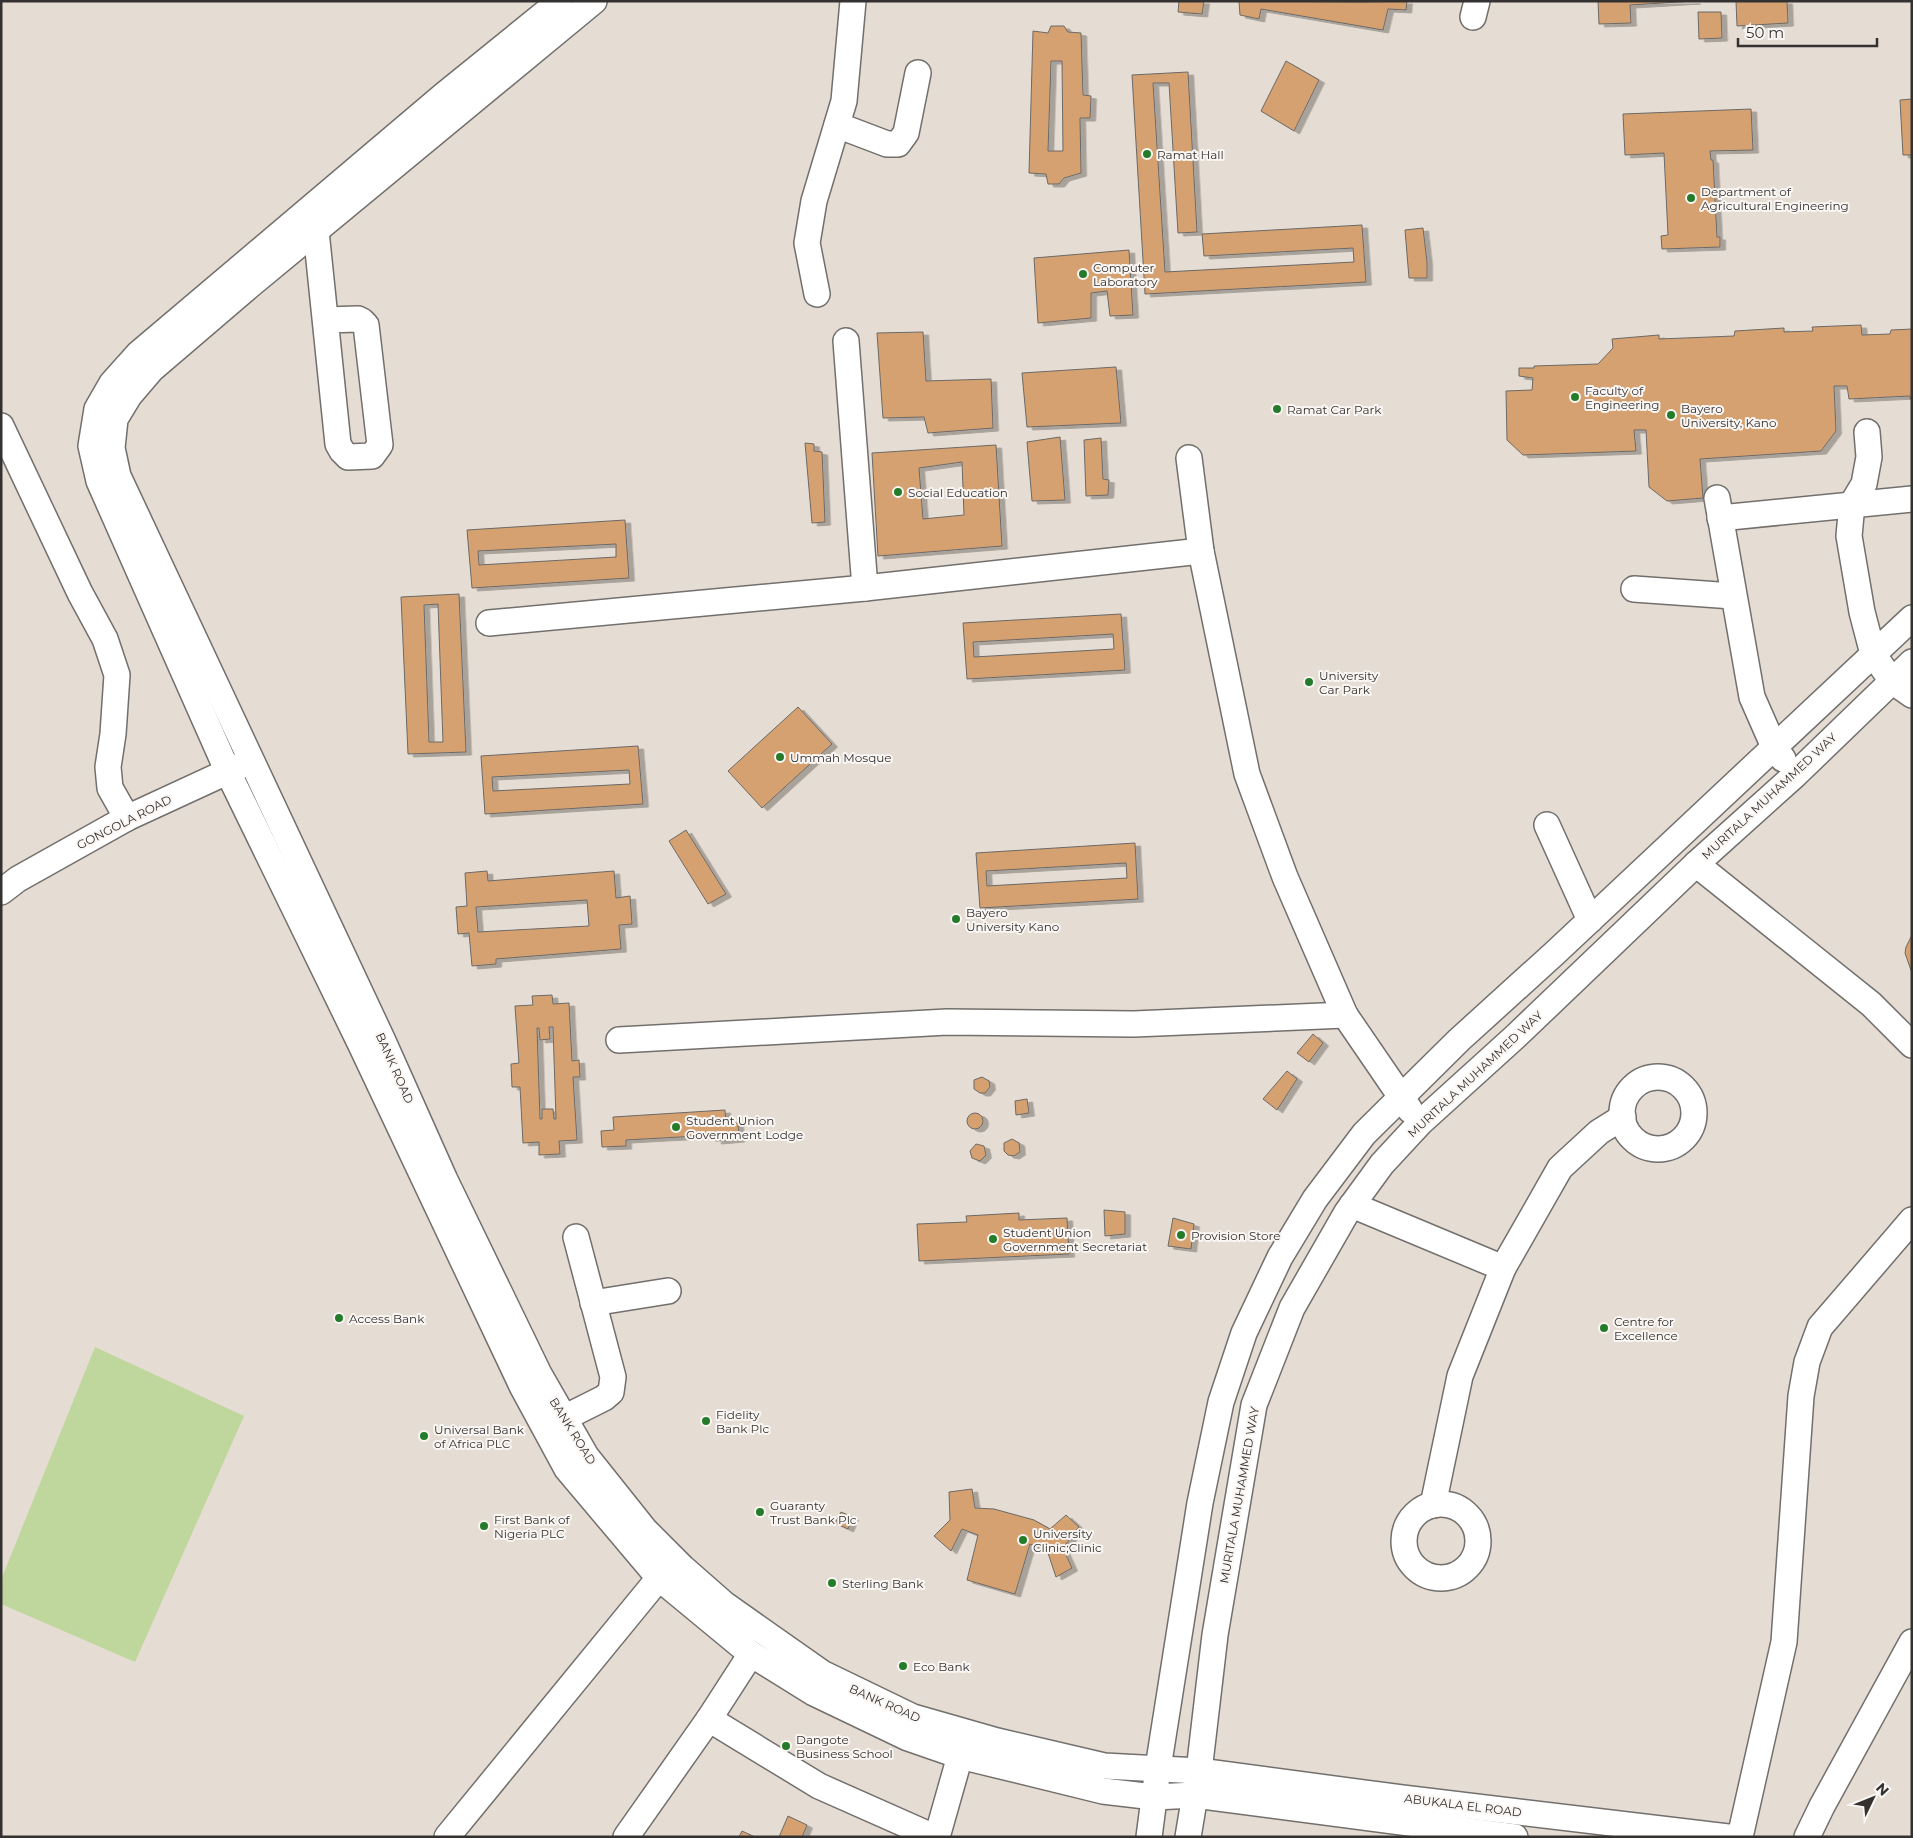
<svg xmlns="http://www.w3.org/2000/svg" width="1913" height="1838" font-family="Montserrat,sans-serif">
<defs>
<filter id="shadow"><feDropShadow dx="5.5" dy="3" stdDeviation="0" flood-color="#0004"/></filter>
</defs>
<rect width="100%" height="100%" fill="#ede9e6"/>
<rect fill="#e5ddd4" x="1" y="1" width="1911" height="1836"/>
<path fill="#bfd69c" d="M95 1347 244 1416 135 1662 1 1604V1580Z"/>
<g fill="#d5a170" stroke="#6c6966" fill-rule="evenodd" filter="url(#shadow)">
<path d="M1179 1H1204L1202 14 1178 12Z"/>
<path d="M1239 1 1363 2 1407 1 1406 10 1388 9 1383 30 1261 9 1259 19 1240 15Z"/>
<path d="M1598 1H1695L1630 5 1631 23 1599 24Z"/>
<path d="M1736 1H1787L1788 23 1737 26Z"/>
<path d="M1698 12H1721L1722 38 1699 39Z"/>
<path d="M1051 26H1064L1068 32 1081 33 1083 95 1091 96 1090 118H1080L1081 173 1064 178 1059 184H1048L1046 174 1029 173 1033 31 1048 33ZM1051 61H1062L1063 151H1048Z"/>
<path d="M1286 61 1319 80 1294 131 1261 111Z"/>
<path d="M1188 72 1197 232 1178 233 1169 83H1153L1165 272 1354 262 1353 248 1204 256 1202 234 1362 225 1366 282 1145 294 1132 75Z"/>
<path d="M1912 99V155H1903L1900 100Z"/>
<path d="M1751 109 1753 150 1710 151 1711 160H1713L1717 237H1720V247L1662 249 1661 236 1668 235 1664 153 1625 155 1623 114Z"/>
<path d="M1423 228 1427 262V278H1409L1405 230Z"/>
<path d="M1129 250 1133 315 1110 316 1107 291 1091 293V318L1038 323 1034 258Z"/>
<path d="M1861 325 1862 335 1890 334 1891 330 1912 329V399H1910V396L1849 399 1847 386H1834L1836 431 1821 451 1700 459 1703 498 1667 501 1649 487 1646 430H1634L1636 451 1523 455 1507 440 1506 391 1532 390 1533 378 1519 376V368H1534V366L1598 364 1613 348 1612 339 1659 335V339L1734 336 1735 331 1784 328V332L1813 331 1812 327Z"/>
<path d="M923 332 926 381 991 379 993 428 928 433 924 417 883 418 877 333Z"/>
<path d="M1116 367 1121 423 1027 427 1022 373Z"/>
<path d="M1060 437 1065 500 1032 501 1027 442Z"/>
<path d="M1101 438 1103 479 1109 480 1108 495 1086 496 1084 440Z"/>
<path d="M805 443 814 444V451L822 452 825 522 812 523Z"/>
<path d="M996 445 1002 546 878 556 872 453ZM962 462 964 515 923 519 919 468Z"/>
<path d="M625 520 629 578 472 588 467 530ZM616 544V557L479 565 478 551Z"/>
<path d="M459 594 466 752 408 754 401 597ZM438 604 443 742H429L424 605Z"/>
<path d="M1121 614 1125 670 967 679 963 623ZM1113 634 1114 649 974 657 973 642Z"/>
<path d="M798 707 832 744 762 808 728 771Z"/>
<path d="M638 746 643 804 485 814 481 756ZM629 770 630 784 493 791 492 777Z"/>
<path d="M686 830 726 894 708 904 669 841Z"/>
<path d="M1135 843 1138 899 980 908 976 853ZM1126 863 1127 878 987 886 986 871Z"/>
<path d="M487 871 488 881 614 871 616 898 630 896 632 924 619 925 621 949 496 959V964L472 966 469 933 458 934 456 907 467 906 465 873ZM587 900 589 926 478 932 476 907Z"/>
<path d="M1912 935V973L1905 953 1906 947Z"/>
<path d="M552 995 553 1004 569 1003 572 1061 579 1060 580 1077H573L577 1140 559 1141 560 1154 539 1155V1142L523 1143 520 1087H512L511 1064 519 1063 515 1006 533 1005 532 996ZM549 1027H553L556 1119H554L553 1109H542V1119H540L537 1028H539L540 1040 550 1039Z"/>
<path d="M1313 1034 1323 1043 1309 1062 1297 1053Z"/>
<path d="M1287 1071 1297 1079 1277 1110 1263 1099Z"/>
<path d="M982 1077 989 1081 990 1087 985 1093H980L974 1089V1080Z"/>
<path d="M1027 1099 1029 1113 1016 1115 1015 1101Z"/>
<path d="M725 1110 726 1124 738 1123 739 1139 716 1141V1135L626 1140V1146L602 1147 601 1131 614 1130 613 1117Z"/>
<circle cx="975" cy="1121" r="8"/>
<path d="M1012 1139 1019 1143 1020 1152 1014 1156 1008 1155 1004 1151V1143Z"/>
<path d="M976 1144 984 1146 986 1155 980 1161 972 1158 970 1151Z"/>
<path d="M1104 1210 1125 1212V1234L1105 1236Z"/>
<path d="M1019 1213V1220L1067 1218 1069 1254 919 1261 917 1224 967 1222 966 1216Z"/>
<path d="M1173 1218 1194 1224 1191 1249 1168 1246Z"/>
<path d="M972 1489 975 1508 994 1509 1034 1520 1050 1529 1066 1515 1079 1527 1063 1548 1072 1568 1056 1577 1047 1550 1030 1544 1015 1594 967 1580 978 1535 962 1529 951 1551 934 1536 950 1520 949 1492Z"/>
<path d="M841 1512 853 1517 848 1529 835 1523Z"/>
<path d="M788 1816 807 1825 802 1837H779Z"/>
<path d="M742 1831 755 1837H739Z"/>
</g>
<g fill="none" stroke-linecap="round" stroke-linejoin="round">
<g stroke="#726f6c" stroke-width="28">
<g id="minor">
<path d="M560 1 444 95 138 354 112 383 97 409 91 446 99 481 228 772 361 1045 522 1386 567 1469 659 1578 751 1654 814 1693 908 1738 960 1756 1103 1791 1154 1797 1195 1795 1515 1837"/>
<path d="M594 1 249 286 152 369 129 396 115 419 112 448 118 476 383 1041 445 1180 539 1374 586 1456 645 1530 683 1568 724 1604 822 1673 913 1717 997 1741 1104 1766 1199 1771 1402 1798 1728 1837"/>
<path d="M1473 17 1477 1"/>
<path d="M837 125 887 144H898L906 133 918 73"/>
<path d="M316 231 338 444 342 451 348 457 372 456 380 445 366 325 362 321 358 319 326 320"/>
<path d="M817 294 807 243 814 201 844 101 853 1"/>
<path d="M846 341 865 588"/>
<path d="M1 426 80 593 105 639 117 675 113 734 108 767 110 788 127 818"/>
<path d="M1867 432 1869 457 1864 484 1852 504 1849 536 1862 612 1873 654 1892 681 1912 695"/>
<path d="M1189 458 1201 551 1247 774 1285 877 1345 1015 1410 1110"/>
<path d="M1717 498 1752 697 1774 747 1783 759"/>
<path d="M1720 518 1912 499"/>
<path d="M1634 589 1733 596"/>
<path d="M489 623 865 588 1201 551"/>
<path d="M1547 825 1590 920"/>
<path d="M1696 864 1871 1004 1912 1045"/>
<path d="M1 892 18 879 127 818 244 764"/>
<path d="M619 1040 947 1022 1134 1024 1345 1015"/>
<circle cx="1658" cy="1113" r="36"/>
<path d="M1352 1205 1503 1268"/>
<path d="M593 1303 668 1291"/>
<path d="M564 1418 604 1398 611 1392 613 1377 576 1237"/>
<circle cx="1441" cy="1541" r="37"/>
<path d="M1433 1505 1460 1376 1503 1268 1560 1168 1599 1132 1623 1117"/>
<path d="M709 1719 819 1786 934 1837"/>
<path d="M447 1837 659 1578"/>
<path d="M626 1837 709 1719 751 1654"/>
<path d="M937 1837 960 1756"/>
<path d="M1149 1837 1158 1768 1200 1503 1221 1402 1244 1333 1280 1257 1315 1199 1364 1134 1459 1040 1556 952 1912 618"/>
<path d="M1188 1837 1199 1771 1215 1635 1254 1405 1292 1308 1347 1212 1382 1164 1420 1123 1516 1036 1696 864 1795 775 1912 662"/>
<path d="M1740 1837 1784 1642 1801 1396 1807 1362 1820 1327 1912 1220"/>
<path d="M1807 1837 1822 1806 1912 1642"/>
</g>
</g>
<use href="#minor" stroke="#fff" stroke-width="25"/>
</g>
<g fill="#247c2a" stroke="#faf6f3" stroke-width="2">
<circle cx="1147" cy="154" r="5"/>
<circle cx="1691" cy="198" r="5"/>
<circle cx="1083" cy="274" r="5"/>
<circle cx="1575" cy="397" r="5"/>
<circle cx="1277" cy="409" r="5"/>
<circle cx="1671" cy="415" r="5"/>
<circle cx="898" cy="492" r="5"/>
<circle cx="1309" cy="682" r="5"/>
<circle cx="780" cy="757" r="5"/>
<circle cx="956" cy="919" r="5"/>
<circle cx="676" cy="1127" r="5"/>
<circle cx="1181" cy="1235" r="5"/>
<circle cx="993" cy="1239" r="5"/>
<circle cx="339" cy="1318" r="5"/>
<circle cx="1604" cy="1328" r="5"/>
<circle cx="706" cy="1421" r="5"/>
<circle cx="424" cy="1436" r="5"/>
<circle cx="760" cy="1512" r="5"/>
<circle cx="484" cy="1526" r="5"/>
<circle cx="1023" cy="1540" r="5"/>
<circle cx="832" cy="1583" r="5"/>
<circle cx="903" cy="1666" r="5"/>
<circle cx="786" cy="1746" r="5"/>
</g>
<g text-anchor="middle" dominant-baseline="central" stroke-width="4" stroke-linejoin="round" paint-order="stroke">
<g font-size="12" fill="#343231" stroke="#faf6f3" text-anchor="start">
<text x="1157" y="154">Ramat Hall</text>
<text x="1701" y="191">Department of<tspan x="1701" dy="14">Agricultural Engineering</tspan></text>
<text x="1093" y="267">Computer<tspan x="1093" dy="14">Laboratory</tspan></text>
<text x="1585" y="390">Faculty of<tspan x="1585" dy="14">Engineering</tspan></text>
<text x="1681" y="408">Bayero<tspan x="1681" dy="14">University, Kano</tspan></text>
<text x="1287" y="409">Ramat Car Park</text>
<text x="908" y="492">Social Education</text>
<text x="1319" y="675">University<tspan x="1319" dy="14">Car Park</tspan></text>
<text x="790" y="757">Ummah Mosque</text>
<text x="966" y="912">Bayero<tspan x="966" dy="14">University Kano</tspan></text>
<text x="686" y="1120">Student Union<tspan x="686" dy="14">Government Lodge</tspan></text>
<text x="1003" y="1232">Student Union<tspan x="1003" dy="14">Government Secretariat</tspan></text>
<text x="1191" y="1235">Provision Store</text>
<text x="349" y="1318">Access Bank</text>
<text x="1614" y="1321">Centre for<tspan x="1614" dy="14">Excellence</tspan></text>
<text x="716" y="1414">Fidelity<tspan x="716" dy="14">Bank Plc</tspan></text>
<text x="434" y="1429">Universal Bank<tspan x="434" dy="14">of Africa PLC</tspan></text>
<text x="770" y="1505">Guaranty<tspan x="770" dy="14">Trust Bank Plc</tspan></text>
<text x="494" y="1519">First Bank of<tspan x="494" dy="14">Nigeria PLC</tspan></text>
<text x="1033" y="1533">University<tspan x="1033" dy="14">Clinic;Clinic</tspan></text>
<text x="842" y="1583">Sterling Bank</text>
<text x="913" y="1666">Eco Bank</text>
<text x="796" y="1739">Dangote<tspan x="796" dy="14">Business School</tspan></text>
</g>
<g font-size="12" fill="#343231" stroke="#faf6f3">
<text transform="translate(1769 796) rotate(-43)">MURITALA MUHAMMED WAY</text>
<text transform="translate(124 822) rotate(-27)">GONGOLA ROAD</text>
<text transform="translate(395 1068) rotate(66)">BANK ROAD</text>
<text transform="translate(1475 1074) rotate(-43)">MURITALA MUHAMMED WAY</text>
<text transform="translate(573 1431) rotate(58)">BANK ROAD</text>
<text transform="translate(1239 1495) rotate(-80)">MURITALA MUHAMMED WAY</text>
<text transform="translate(885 1703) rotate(24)">BANK ROAD</text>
<text transform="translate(1463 1805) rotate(7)">ABUKALA EL ROAD</text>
</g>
</g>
<rect width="1913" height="1838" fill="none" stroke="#343231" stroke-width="5"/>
<g transform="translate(1873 1798) rotate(47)" stroke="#faf6f3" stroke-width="4" paint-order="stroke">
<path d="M0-4L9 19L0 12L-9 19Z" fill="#343231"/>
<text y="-8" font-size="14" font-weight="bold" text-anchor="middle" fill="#343231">N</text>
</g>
<path d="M1738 38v8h139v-8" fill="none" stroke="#343231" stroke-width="2.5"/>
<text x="1746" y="38" font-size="15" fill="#343231" stroke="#faf6f3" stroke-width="4" paint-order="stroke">50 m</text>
</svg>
